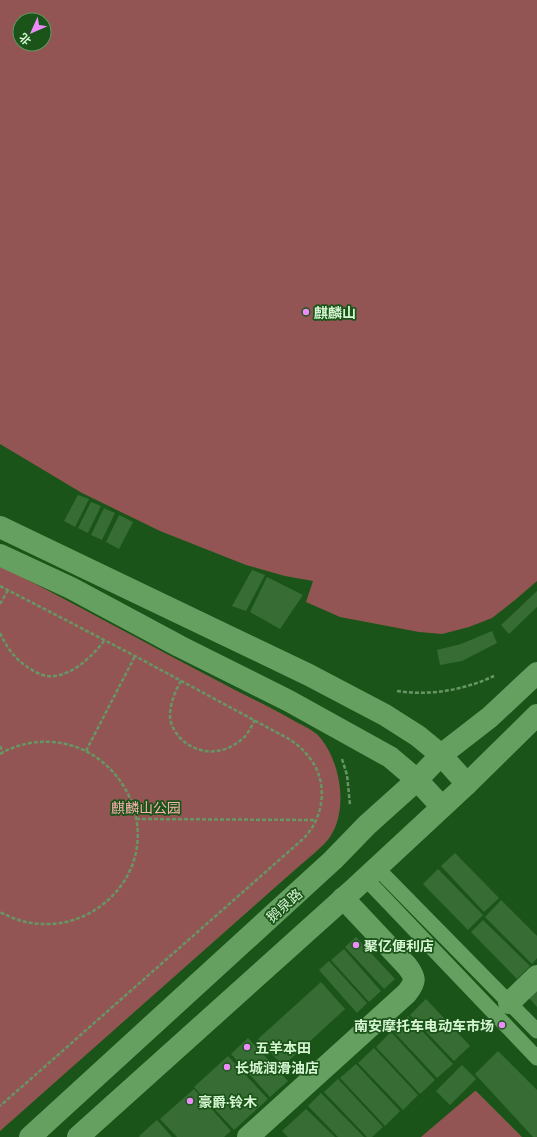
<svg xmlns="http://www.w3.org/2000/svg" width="537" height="1137" font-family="Barlow,'Noto Sans SC',sans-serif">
<rect width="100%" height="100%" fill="#1a5418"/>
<g fill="#935553" fill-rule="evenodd">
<path d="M0 0H537V581L515 600 492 618 469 627 442 634 419 632 340 617 306 602 313 581 285 576 246 565 160 531 82 493 0 444ZM20 20H44V44H20Z"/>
<path d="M0 566C75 603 146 644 220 682 246 696 272 708 298 723 306 727 317 732 322 740 341 765 348 810 330 837 323 847 306 860 297 868L0 1131Z"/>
<path d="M476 1091 522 1137H421L475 1091Z"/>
</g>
<g fill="#376d34">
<path d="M78 495 89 499 75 527 64 521Z"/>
<path d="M91 502 101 506 88 533 78 528Z"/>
<path d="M104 508 115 513 102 540 91 535Z"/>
<path d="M119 515 133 522 119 549 106 542Z"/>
<path d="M252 570 265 575 246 611 232 606Z"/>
<path d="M267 577 303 595 280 629 250 612Z"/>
<path d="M537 591V607L509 634 501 625Z"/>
<path d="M492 631 497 643 462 661 440 665 437 650 461 644Z"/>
<path d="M455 853 499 898 484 912 441 866Z"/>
<path d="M438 869 483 915 468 930 423 884Z"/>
<path d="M501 900 537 936V958L532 964 485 917Z"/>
<path d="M483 920 530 966 517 979 471 932Z"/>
<path d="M356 937 395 979 384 989 345 947Z"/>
<path d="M344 949 381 991 369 1002 331 960Z"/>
<path d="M329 961 367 1003 357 1013 319 970Z"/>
<path d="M321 982 345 1009 283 1066 258 1039Z"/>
<path d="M537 990V1007L529 998Z"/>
<path d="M426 999 470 1046 454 1061 410 1015Z"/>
<path d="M408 1016 453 1064 437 1078 393 1031Z"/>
<path d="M391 1032 435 1080 420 1094 376 1047Z"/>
<path d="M248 1038 288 1081 270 1097 231 1054Z"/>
<path d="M374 1048 418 1095 403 1110 358 1063Z"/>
<path d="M498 1051 537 1090V1137H533L475 1074Z"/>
<path d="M228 1056 268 1099 234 1130 194 1087Z"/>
<path d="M356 1064 400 1111 385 1126 340 1078Z"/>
<path d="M462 1065 476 1079 450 1105 436 1091Z"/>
<path d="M338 1079 383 1127 372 1137H367L324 1092Z"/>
<path d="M194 1089 231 1131 224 1137H177L160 1119Z"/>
<path d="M321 1093 364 1137H338L308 1106Z"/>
<path d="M306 1109 335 1137H288L282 1131Z"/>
<path d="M157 1120 172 1137H140L139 1136Z"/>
</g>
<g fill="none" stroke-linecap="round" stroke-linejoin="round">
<g stroke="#679665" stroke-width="2.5" stroke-dasharray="4 2" stroke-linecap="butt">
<path d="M0 586 135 656 289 739C296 744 303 749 308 756 329 780 325 817 303 839L0 1106"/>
<path d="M0 604 8 590"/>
<path d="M0 633C6 646 14 658 26 666 30 669 35 672 40 674 64 684 91 658 104 641"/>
<path d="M181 681C175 691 170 704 170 716 170 724 175 732 180 738 197 755 222 756 241 740 247 736 251 727 255 720"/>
<path d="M397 691C430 696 464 690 494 676"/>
<path d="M0 746 3 752"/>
<path d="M86 751 135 656"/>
<path d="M0 754C24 740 53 738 79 748 123 766 149 817 133 863 120 900 82 926 43 924 28 924 13 919 0 912"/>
<path d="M342 759 347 775 350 805"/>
<path d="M136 819 316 820"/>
</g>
<g stroke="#66a061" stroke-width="15">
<path d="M376 867 537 1031"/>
<path d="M365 878 537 1058"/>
</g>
<g stroke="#66a061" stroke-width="22">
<path d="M0 527 309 675 385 715 418 736 441 755 467 784"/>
<path d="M0 555 71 588 179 646 289 701 390 757 417 780 442 807"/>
<path d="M509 1003 537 976"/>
<path d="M248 1137 407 993C416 981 416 978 407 966L343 898"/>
</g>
<g stroke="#66a061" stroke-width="22">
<path d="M30 1137 333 860 367 825 417 780 441 755 490 717 537 673"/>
<path d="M78 1137 355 888 467 784 537 715"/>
</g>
</g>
<g fill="#ec8cfa" stroke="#1a5418" stroke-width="1.5">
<circle cx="306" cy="312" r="4"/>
<circle cx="356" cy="945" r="4"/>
<circle cx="502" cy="1025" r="4"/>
<circle cx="247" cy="1047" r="4"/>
<circle cx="227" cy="1067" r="4"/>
<circle cx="190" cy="1101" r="4"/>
</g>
<g text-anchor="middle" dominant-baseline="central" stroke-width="3.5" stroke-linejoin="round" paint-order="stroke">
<g font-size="14" font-weight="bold" fill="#d6f5d3" stroke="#1a5418" text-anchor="start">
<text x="314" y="312">麒麟山</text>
<text x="364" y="945">聚亿便利店</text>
<text x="494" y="1025" text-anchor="end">南安摩托车电动车市场</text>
<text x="255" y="1047">五羊本田</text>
<text x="235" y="1067">长城润滑油店</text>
<text x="198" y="1101">豪爵·铃木</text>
</g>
<g font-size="14" fill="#f8b3b0" stroke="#1a5418">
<text x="146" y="807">麒麟山公园</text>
</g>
<g font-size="14" fill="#d6f5d3" stroke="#1a5418">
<text transform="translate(284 905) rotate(-42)">鹅泉路</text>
</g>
</g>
<g transform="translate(32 32) rotate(225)"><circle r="19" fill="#1a5418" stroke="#659463"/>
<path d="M0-3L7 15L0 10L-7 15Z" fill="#ec8cfa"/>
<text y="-6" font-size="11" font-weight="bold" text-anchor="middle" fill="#d6f5d3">北</text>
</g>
</svg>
